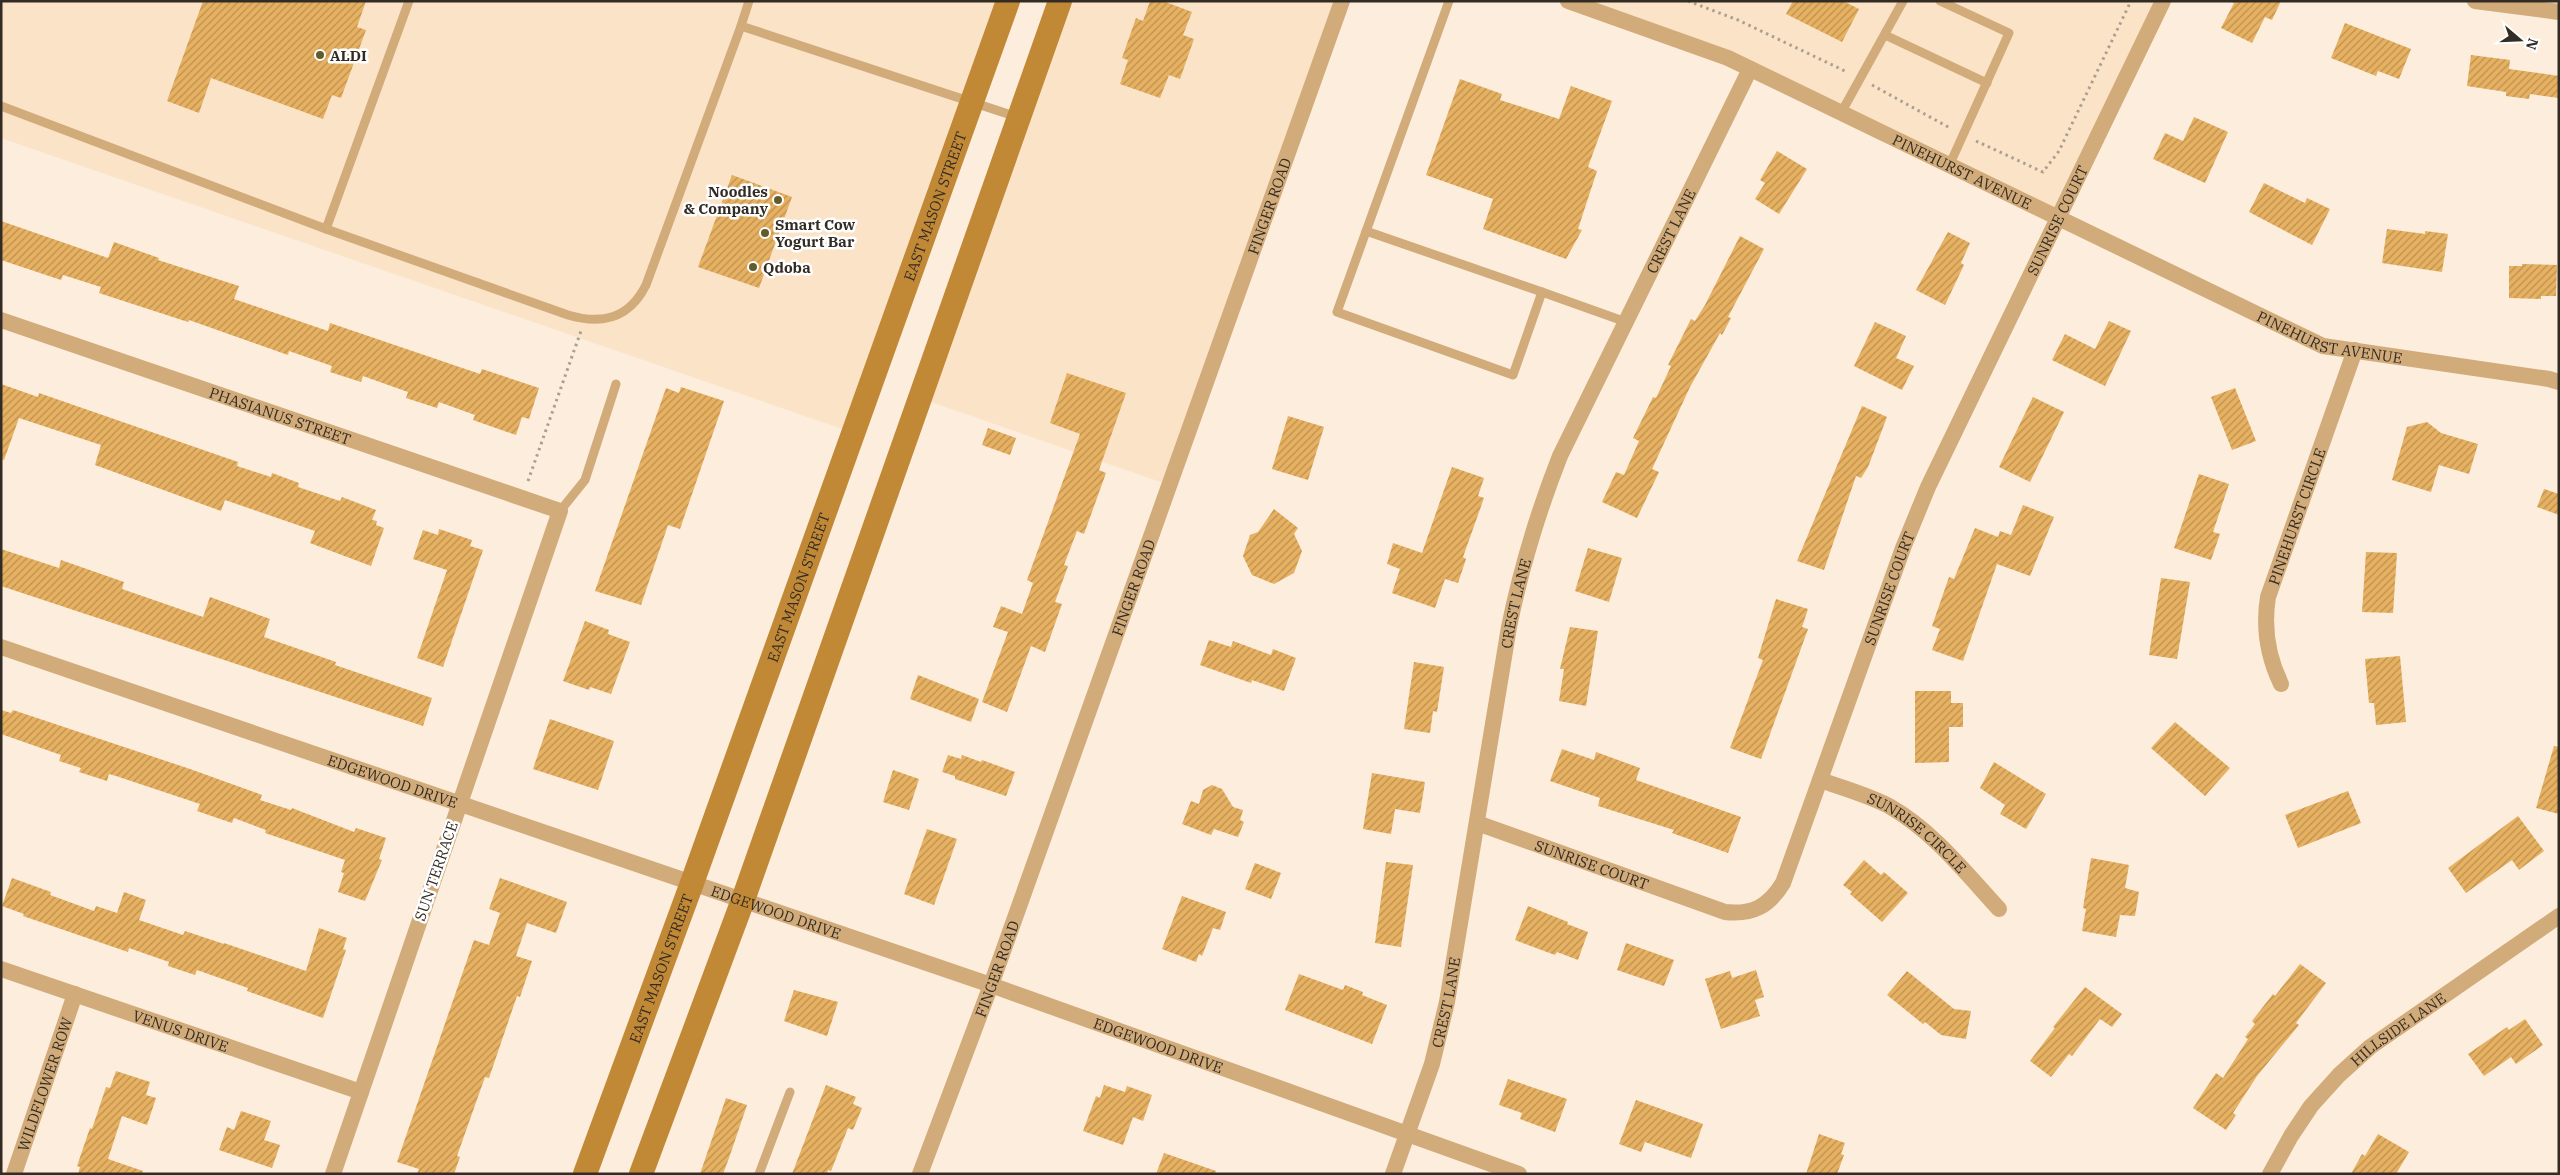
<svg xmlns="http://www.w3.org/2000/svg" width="2560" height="1175" font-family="'IBM Plex Serif',serif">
<defs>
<pattern id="building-hatch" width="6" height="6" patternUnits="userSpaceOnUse" patternTransform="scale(1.25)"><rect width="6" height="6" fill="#e7b162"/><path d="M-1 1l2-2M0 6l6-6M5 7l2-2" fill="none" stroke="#bc9051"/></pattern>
</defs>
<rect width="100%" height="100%" fill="#fceddc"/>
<g fill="#fbe3c7">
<path d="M1 1H1008L854 433 1 138Z"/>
<path d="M1060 1H1342L1169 485 920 398Z"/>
<path d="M1568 1H2163L2058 218 1728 58Z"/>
</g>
<g fill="url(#building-hatch)">
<path d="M203 1H366L357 27 366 30 341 98 332 95 323 119 211 78 199 113 167 101Z"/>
<path d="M1150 1H1163L1192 12 1183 35 1194 39 1180 79 1169 75 1160 98 1120 84 1128 60 1122 58 1136 18 1143 21Z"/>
<path d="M1793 1H1843L1859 9 1842 42 1786 14Z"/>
<path d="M2230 1H2281L2272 20 2265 17 2252 43 2221 28 2234 3Z"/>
<path d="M2345 23 2411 49 2399 79 2378 71 2376 76 2331 58Z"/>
<path d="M2471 55 2510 60 2509 69 2559 76V98L2530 94 2529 99 2506 96V92L2467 86Z"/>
<path d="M1460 79 1502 94 1500 100 1559 119 1571 86 1612 101 1588 167 1597 171 1578 229 1582 230 1566 259 1483 229 1493 199 1426 175Z"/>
<path d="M2194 117 2228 132 2205 183 2153 159 2165 133 2183 141Z"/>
<path d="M1777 151 1807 169 1779 214 1755 199 1765 183 1760 180Z"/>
<path d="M732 175 792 197 759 288 698 267Z"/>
<path d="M2264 183 2305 203 2307 198 2330 209 2312 245 2249 212Z"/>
<path d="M1 221 108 258 114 242 159 258 158 260 239 286 234 299 328 331 330 323 480 374 482 369 539 388 529 419 522 417 516 435 473 420 475 415 439 402 437 408 406 398 408 392 363 376 361 382 330 372 332 366 289 351 288 355 189 320 188 322 99 293 101 287 63 275 61 280 1 260Z"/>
<path d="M2387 229 2425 234V231L2448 234 2442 272 2382 263Z"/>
<path d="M1948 232 1970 243 1961 263 1964 265 1945 305 1916 290Z"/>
<path d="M1740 236 1764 249 1728 317 1731 318 1722 335 1720 333 1690 387 1652 469 1659 472 1637 518 1602 502 1616 472 1624 475 1639 441 1633 438 1653 397 1656 398 1671 366 1668 365 1691 319 1695 321 1705 305Z"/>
<path d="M2522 264 2557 265 2556 296H2541V299L2509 298V266H2522Z"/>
<path d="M2109 321 2131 331 2105 386 2052 360 2065 334 2095 349Z"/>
<path d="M1875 322 1906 336 1896 358 1914 366 1902 390 1854 366Z"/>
<path d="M1067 373 1126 393 1099 470 1106 473 1084 534 1077 531 1064 565 1068 566 1055 602 1062 604 1045 652 1031 646 1007 712 982 702 1008 632 993 627 1001 606 1022 614 1033 583 1027 580 1080 434 1050 423Z"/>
<path d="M1 384 38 397 39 393 238 462 237 466 271 477 272 473 299 483 298 487 340 501 342 497 376 510 372 520 377 521 376 525 384 528 371 566 310 543 315 531 225 500 221 511 95 465 101 445 19 418 4 460 1 459Z"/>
<path d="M681 387 724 401 680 529 668 525 641 605 595 591 666 388 679 393Z"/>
<path d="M2235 388 2256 441 2232 450 2211 397Z"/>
<path d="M2033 397 2064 412 2030 482 1999 467Z"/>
<path d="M1862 406 1887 417 1868 467 1861 478 1856 476 1824 570 1797 561Z"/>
<path d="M1288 416 1324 427 1308 480 1272 469Z"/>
<path d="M2427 422 2441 433 2478 444 2469 474 2439 465 2431 492 2392 480 2407 427Z"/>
<path d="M988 428 1016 438 1010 455 982 445Z"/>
<path d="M1452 467 1484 478 1478 496 1484 498 1463 557 1466 559 1458 583 1445 579 1435 608 1392 593 1400 569 1387 564 1393 543 1422 553Z"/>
<path d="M2199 474 2229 484 2213 532 2220 534 2211 560 2174 548Z"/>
<path d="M2544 489 2559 494V515L2537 507Z"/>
<path d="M2023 505 2054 517 2030 576 1997 564 1963 661 1932 650 1940 629 1932 626 1949 577 1954 579 1975 528 1998 537 2000 531 2011 535Z"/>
<path d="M1274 509 1298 528 1294 534 1302 551 1294 573 1274 584 1252 575 1243 556 1250 535 1258 532Z"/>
<path d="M439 529 472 540 470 546 483 550 443 667 417 658 447 570 413 559 423 530 438 535Z"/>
<path d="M1588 548 1622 558 1609 602 1575 591Z"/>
<path d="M1 549 59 568 61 560 124 582 122 589 203 617 210 597 270 619 264 637 336 662 335 665 432 698 423 726 1 586Z"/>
<path d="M2366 552 2397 553 2393 613 2362 612Z"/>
<path d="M2161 578 2190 582 2177 659 2149 655Z"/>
<path d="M1776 599 1808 609 1802 627 1808 629 1761 759 1730 748 1763 660 1758 658Z"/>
<path d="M585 621 609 630 608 634 630 642 611 694 590 687 589 690 563 681Z"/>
<path d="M1570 627 1598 631 1586 706 1559 701 1564 669H1560Z"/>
<path d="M1209 640 1231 647 1233 641 1271 655 1273 649 1296 658 1284 691 1252 680 1251 683 1200 665Z"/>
<path d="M2400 656 2406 722 2376 725 2374 703H2369L2365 659Z"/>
<path d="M1414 662 1444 667 1437 712 1433 711 1430 733 1404 729Z"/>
<path d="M918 675 979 699 971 722 910 699Z"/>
<path d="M1915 691H1951V703H1963V727H1949V762L1915 763Z"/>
<path d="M1 710 11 713 13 710 190 769 262 795 260 800 291 810 292 808 354 832 356 828 386 838 379 859 382 860 365 901 338 892 344 873 341 872 345 860 265 833 266 830 234 818 232 823 197 811 200 804 116 776 109 774 107 781 79 772 81 768 59 761 61 755 1 734Z"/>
<path d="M550 719 614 741 598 790 533 769Z"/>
<path d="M2175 722 2230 768 2205 796 2151 748Z"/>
<path d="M2554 746 2559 747V814L2536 808Z"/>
<path d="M1562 749 1594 760 1596 752 1640 768 1636 780 1741 817 1728 853 1672 833 1674 830 1598 806 1600 798 1550 781Z"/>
<path d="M948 755 961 759 962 755 981 762 982 760 1015 772 1006 796 955 779V776L942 772Z"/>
<path d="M1994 762 2046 794 2026 829 2000 814 2005 805 1980 788Z"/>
<path d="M893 770 919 779 909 810 883 802Z"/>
<path d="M1372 773 1425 782 1420 813 1395 809 1391 834 1363 829Z"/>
<path d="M1212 785 1222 789 1233 807 1243 810 1240 820 1244 822 1238 837 1214 829 1211 835 1182 824 1191 801 1199 804 1203 790Z"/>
<path d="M2348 791 2361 823 2298 848 2285 815Z"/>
<path d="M2518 816 2544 851 2519 870 2512 860 2466 893 2448 868Z"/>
<path d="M927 829 957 839 934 905 904 894Z"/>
<path d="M2091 858 2129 865 2125 888 2139 892 2135 916 2120 915 2116 937 2082 931 2086 909 2083 908Z"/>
<path d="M1864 860 1881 875 1884 872 1908 893 1882 922 1850 894 1852 892 1843 885Z"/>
<path d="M1386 862 1413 865 1401 947 1375 943Z"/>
<path d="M1255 863 1281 873 1271 899 1245 889Z"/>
<path d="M12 878 51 892 50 895 94 911 96 906 117 913 124 892 146 900 139 920 183 935 185 931 224 944V943L306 971 319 928 347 938 343 949 346 950 323 1018 247 991 248 988 197 970 195 975 168 966 169 962 129 948 128 952 23 916 24 914 2 906Z"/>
<path d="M500 878 567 902 556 933 527 923 516 956 532 961 520 997 517 996 489 1078 485 1077 457 1156 460 1157 454 1174H417L419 1169 397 1162 474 940 489 945 500 913 489 909Z"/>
<path d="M1182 896 1226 912 1220 930 1213 928 1202 956 1199 954 1196 962 1162 949Z"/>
<path d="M1528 906 1568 922 1567 924 1588 932 1578 960 1557 952 1555 955 1515 940Z"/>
<path d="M1626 943 1674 960 1664 986 1617 970Z"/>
<path d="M2300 964 2326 983 2296 1023 2299 1025 2257 1076 2233 1113 2236 1115 2226 1130 2193 1108 2216 1073 2223 1078 2248 1039 2245 1037 2255 1024 2252 1021 2273 994 2275 996Z"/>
<path d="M1756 970 1764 997 1755 1000 1760 1016 1721 1029 1705 979 1730 971 1732 978Z"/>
<path d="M1907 971 1954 1009 1971 1011 1966 1039 1941 1035 1925 1022 1923 1024 1887 995Z"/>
<path d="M1299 974 1343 990 1345 985 1363 992 1362 995 1387 1005 1372 1044 1285 1010Z"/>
<path d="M2085 987 2122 1014 2112 1027 2100 1019 2072 1056 2069 1054 2051 1077 2030 1061 2055 1028 2053 1027Z"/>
<path d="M794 990 838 1002 827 1036 784 1021Z"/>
<path d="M2525 1019 2543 1045 2516 1064 2511 1057 2484 1076 2468 1054 2507 1027 2509 1030Z"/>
<path d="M116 1071 150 1082 146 1095 156 1098 147 1125 122 1116 108 1159 143 1171 142 1174H78L80 1167 77 1166 90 1128 92 1129 106 1087 110 1088Z"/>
<path d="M1508 1079 1567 1099 1555 1132 1520 1119 1522 1113 1499 1105Z"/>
<path d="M826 1085 856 1097 853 1104 862 1108 853 1130 848 1128 831 1171 828 1170 827 1174H792Z"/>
<path d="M1104 1085 1125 1092 1127 1086 1152 1095 1143 1121 1133 1117 1123 1145 1083 1131 1096 1096 1100 1098Z"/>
<path d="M726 1098 747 1105 729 1158 723 1174H700Z"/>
<path d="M1636 1100 1703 1124 1691 1158 1645 1142 1641 1152 1619 1144Z"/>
<path d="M241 1111 271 1121 264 1140 280 1145 272 1168 219 1150 227 1127 234 1130Z"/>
<path d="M1819 1134 1845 1143 1841 1154 1844 1155 1837 1174H1806Z"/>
<path d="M2378 1134 2409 1152 2396 1174H2351L2362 1154 2365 1156Z"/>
<path d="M1164 1153 1216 1171 1215 1174H1156Z"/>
</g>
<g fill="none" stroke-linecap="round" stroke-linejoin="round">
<g stroke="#aa9f91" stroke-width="3" stroke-dasharray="2.5 4" stroke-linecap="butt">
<path d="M1688 1 1738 20 1847 72"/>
<path d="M1872 85 1950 128"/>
<path d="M1976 141 2043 172 2059 151 2131 1"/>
<path d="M528 481 581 331"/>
</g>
<g stroke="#d2ab7a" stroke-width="9">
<path d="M749 1 741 26 1017 117"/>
<path d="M1449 1 1337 312 1513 375 1542 292 1626 322"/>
<path d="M1940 1 2009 33 1949 166"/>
<path d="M1885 35 1987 83"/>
<path d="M1 106 326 229 568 315C602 325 629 319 646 285L741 26"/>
<path d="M1841 113 1903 1"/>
<path d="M326 229 409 1"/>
<path d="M1366 231 1542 292"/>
<path d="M560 511 585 480 616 384"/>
<path d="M759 1174 790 1092"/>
</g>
<g stroke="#d2ab7a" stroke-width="16">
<path id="s1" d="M1568 1 1728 58 2323 346 2549 379 2559 382"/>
<path d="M2475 1 2559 12"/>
<path id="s2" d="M1 320 560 511 333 1174"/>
<path id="s3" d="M1 647 991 985 1519 1174"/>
<path id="s4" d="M2281 684C2267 655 2263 628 2268 597L2355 350"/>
<path id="s5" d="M1820 780C1843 788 1868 795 1889 806 1933 831 1965 872 1999 909"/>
<path id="s6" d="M1477 823 1725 912C1753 915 1769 906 1783 883L1903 548 1928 487 2163 1"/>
<path id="s7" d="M1 969 361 1092"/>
<path id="s8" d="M14 1174 75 994"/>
<path id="s9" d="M920 1174 991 985 1342 1"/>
<path id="s10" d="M1393 1174 1432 1064 1447 1002 1509 627C1521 568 1538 512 1560 456L1750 69"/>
<path id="s11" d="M2270 1174 2291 1136 2311 1106 2339 1075 2370 1047 2559 916"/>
</g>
<g stroke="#c18836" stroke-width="24">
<path id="s12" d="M585 1174 692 883 1008 1"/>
<path d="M641 1174 743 900 1060 1"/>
</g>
</g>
<g fill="#615c29" stroke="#fff" stroke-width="2">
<circle cx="320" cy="55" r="5"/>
<circle cx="778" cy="200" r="5"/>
<circle cx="765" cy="233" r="5"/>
<circle cx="753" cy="267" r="5"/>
</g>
<g text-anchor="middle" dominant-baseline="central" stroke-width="5" stroke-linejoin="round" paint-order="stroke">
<g font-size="15" font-weight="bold" fill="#332c24" stroke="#fff" text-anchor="start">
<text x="330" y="55">ALDI</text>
<text x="768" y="191" text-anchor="end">Noodles<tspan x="768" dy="17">&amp; Company</tspan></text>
<text x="775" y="224">Smart Cow<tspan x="775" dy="17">Yogurt Bar</tspan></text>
<text x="763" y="267">Qdoba</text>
</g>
<g font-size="15" fill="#332c24" stroke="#fff">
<text stroke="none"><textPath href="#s1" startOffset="430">PINEHURST AVENUE</textPath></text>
<text stroke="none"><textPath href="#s12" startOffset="1029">EAST MASON STREET</textPath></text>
<text stroke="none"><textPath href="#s9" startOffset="1029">FINGER ROAD</textPath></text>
<text stroke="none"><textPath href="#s6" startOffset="1051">SUNRISE COURT</textPath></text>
<text stroke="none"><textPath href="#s10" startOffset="990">CREST LANE</textPath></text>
<text stroke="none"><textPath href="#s1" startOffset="835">PINEHURST AVENUE</textPath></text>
<text stroke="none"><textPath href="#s2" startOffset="295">PHASIANUS STREET</textPath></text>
<text stroke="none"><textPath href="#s4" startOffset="175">PINEHURST CIRCLE</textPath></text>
<text stroke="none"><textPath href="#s12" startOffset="624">EAST MASON STREET</textPath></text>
<text stroke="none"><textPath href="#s9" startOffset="624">FINGER ROAD</textPath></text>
<text stroke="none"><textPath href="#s6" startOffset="646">SUNRISE COURT</textPath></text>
<text stroke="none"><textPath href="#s10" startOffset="585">CREST LANE</textPath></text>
<text stroke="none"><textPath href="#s3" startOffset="414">EDGEWOOD DRIVE</textPath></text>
<text stroke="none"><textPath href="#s5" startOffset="112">SUNRISE CIRCLE</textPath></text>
<text stroke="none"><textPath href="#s6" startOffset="122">SUNRISE COURT</textPath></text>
<text transform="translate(436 871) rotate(-71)">SUN TERRACE</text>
<text stroke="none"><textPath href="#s3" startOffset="819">EDGEWOOD DRIVE</textPath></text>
<text stroke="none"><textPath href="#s12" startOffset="219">EAST MASON STREET</textPath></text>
<text stroke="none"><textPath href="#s9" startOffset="219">FINGER ROAD</textPath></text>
<text stroke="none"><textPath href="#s10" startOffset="180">CREST LANE</textPath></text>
<text stroke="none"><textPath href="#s11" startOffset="196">HILLSIDE LANE</textPath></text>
<text stroke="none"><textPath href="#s7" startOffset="190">VENUS DRIVE</textPath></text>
<text stroke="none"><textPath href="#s3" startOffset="1224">EDGEWOOD DRIVE</textPath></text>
<text stroke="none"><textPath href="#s8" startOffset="95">WILDFLOWER ROW</textPath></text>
</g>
</g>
<rect width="2560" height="1175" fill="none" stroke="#332c24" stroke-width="5"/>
<g transform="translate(2520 40) rotate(109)" stroke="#ffffff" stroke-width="4" paint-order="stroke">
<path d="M0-4L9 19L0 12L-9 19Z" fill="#332c24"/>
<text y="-8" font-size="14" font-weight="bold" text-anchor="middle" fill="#332c24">N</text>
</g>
</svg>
